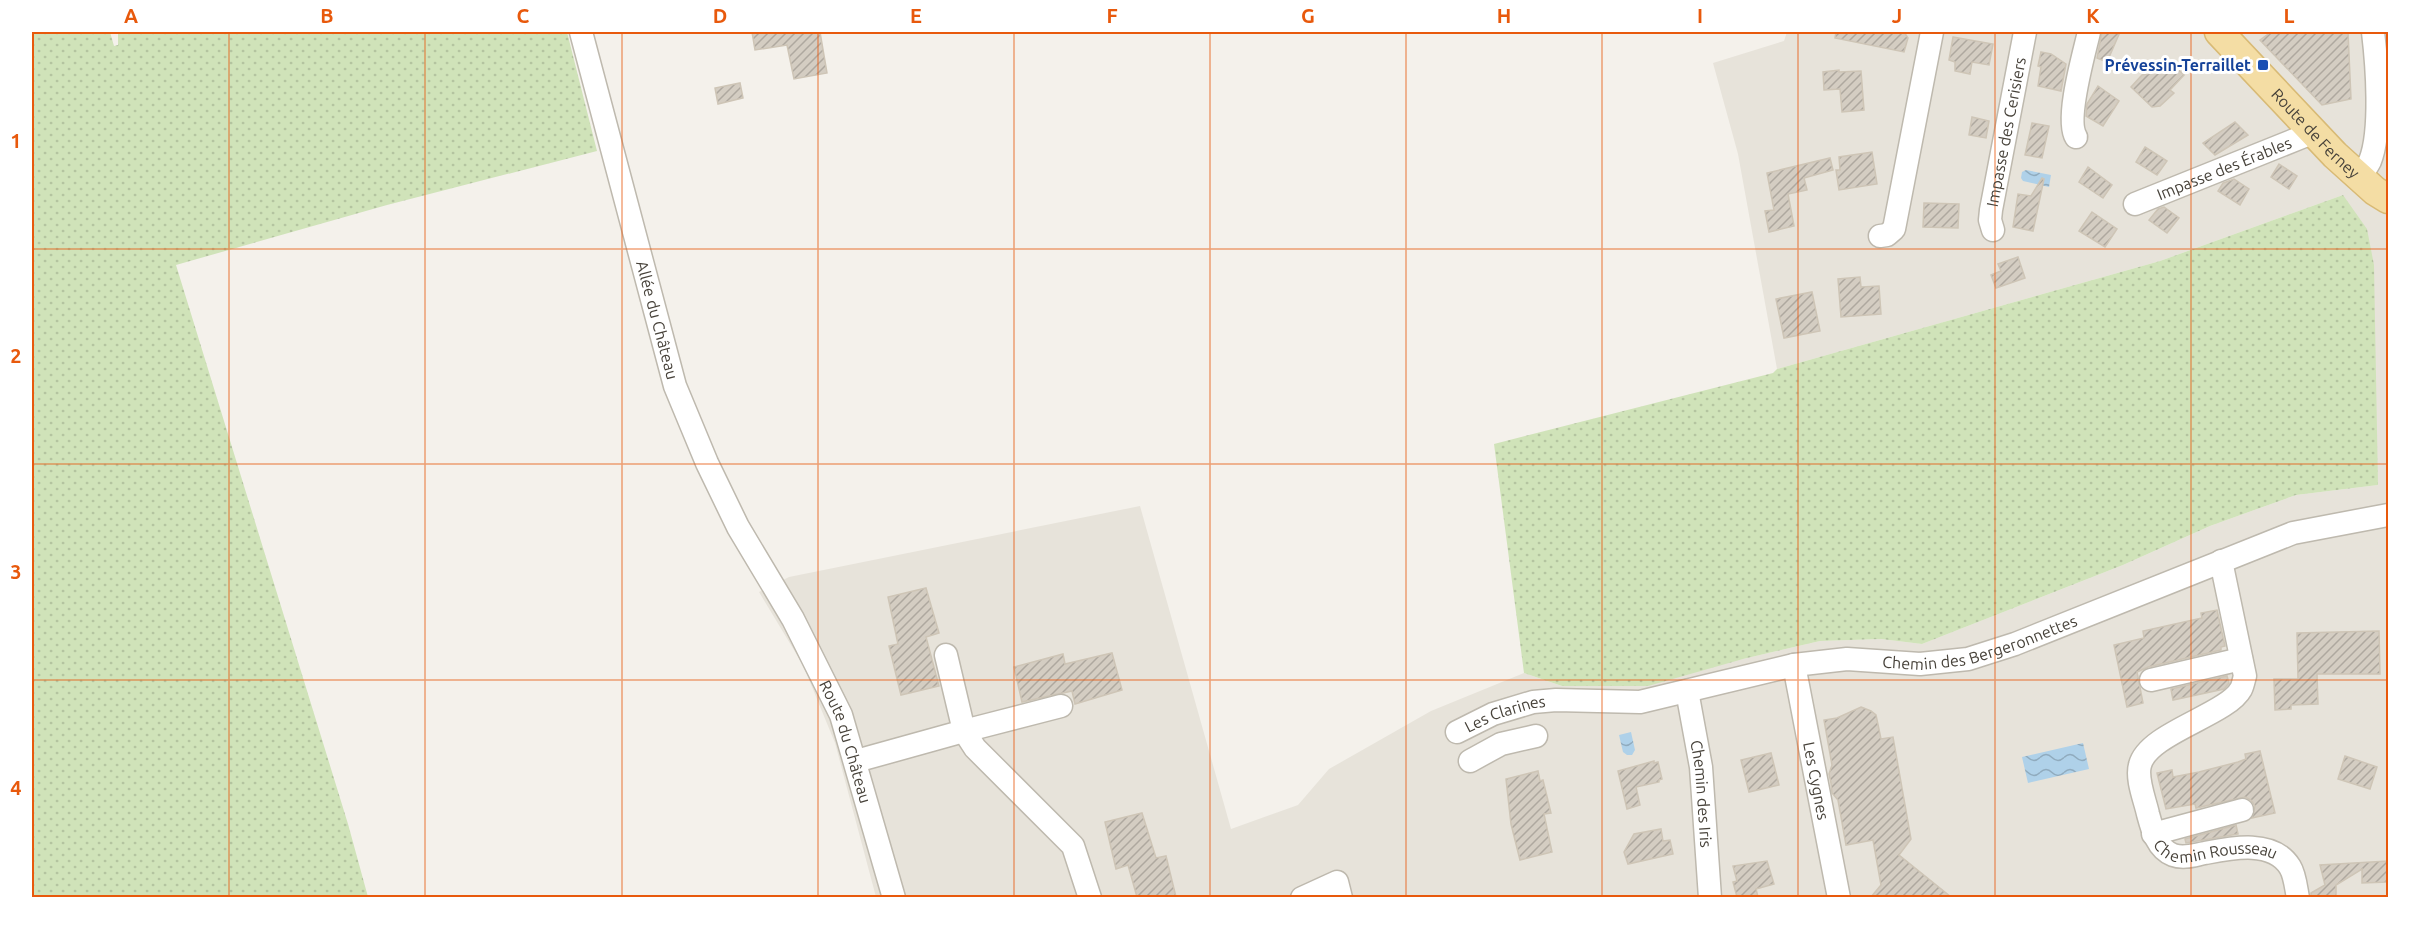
<svg xmlns="http://www.w3.org/2000/svg" width="2420" height="929" font-family="Ubuntu,sans-serif">
<defs>
<pattern id="green-dots" width="8" height="8" patternUnits="userSpaceOnUse" patternTransform="scale(1.5)"><rect width="8" height="8" fill="#d0e3b9"/><path d="M2 2h.1M6 6h.1" fill="none" stroke="#b4c4a0" stroke-width="1.8" stroke-linecap="round"/></pattern>
<pattern id="water-waves" width="16" height="10" patternUnits="userSpaceOnUse" patternTransform="scale(1.5)"><rect width="16" height="10" fill="#afd1e9"/><path d="M0 5q4-4 8 0t8 0" fill="none" stroke="#90abbe"/></pattern>
<pattern id="building-hatch" width="6" height="6" patternUnits="userSpaceOnUse" patternTransform="scale(1.5)"><rect width="6" height="6" fill="#d4cdc2"/><path d="M-1 1l2-2M0 6l6-6M5 7l2-2" fill="none" stroke="#aea89f"/></pattern>
</defs>
<rect width="100%" height="100%" fill="#f4f1eb"/>
<path fill="#e7e3da" d="M1787 32H2388V897H876L835 743 803 665 759 592 789 577 1140 506 1231 829 1298 805 1329 769 1431 711 1524 673 1562 686 1743 659 1820 641 1881 639 1922 644 2123 565 2210 526 2296 495 2378 485 2343 195 2160 261 1777 369 1738 154 1713 63 1784 41Z"/>
<g fill="url(#green-dots)">
<path d="M32 32H110L114 46 118 45V32H567L597 151 387 205 176 265 348 824 368 897H32Z"/>
<path d="M2343 195 2367 229 2374 265 2378 485 2296 495 2210 526 2123 565 1922 644 1881 639 1820 641 1743 659 1648 686H1562L1524 673 1494 444 1773 373 1777 369 2160 261Z"/>
</g>
<g fill="url(#water-waves)">
<path d="M2026 170 2051 175 2049 187 2023 181 2021 178 2022 172Z"/>
<path d="M1631 732 1635 750 1632 755H1627L1623 752 1619 735Z"/>
<path d="M2083 743 2089 769 2028 783 2022 757Z"/>
</g>
<g fill="url(#building-hatch)" stroke="#cec5b6" stroke-width="1.5">
<path d="M752 32H820L827 73 794 79 787 45 755 50Z"/>
<path d="M1836 32H1904L1908 38 1904 52 1835 38Z"/>
<path d="M2102 32H2120L2107 62 2097 58Z"/>
<path d="M2271 32H2348L2351 99 2322 105 2260 40Z"/>
<path d="M1953 37 1993 44 1989 65 1972 62 1970 74 1955 71V62L1949 60Z"/>
<path d="M2041 52 2051 54 2066 64 2061 91 2038 86 2041 67 2038 66Z"/>
<path d="M2165 57 2184 75 2170 90 2174 93 2160 106 2152 107 2131 87 2142 75 2151 73Z"/>
<path d="M1839 70V72L1861 71 1864 110 1842 112 1840 89 1824 90 1823 72Z"/>
<path d="M740 83 743 98 718 104 715 88Z"/>
<path d="M2098 86 2119 101 2103 126 2086 116 2087 104Z"/>
<path d="M1972 117 1989 121 1986 138 1969 135Z"/>
<path d="M2235 122 2248 135 2215 155 2203 143Z"/>
<path d="M2032 123 2049 126 2042 158 2025 155Z"/>
<path d="M2145 147 2167 161 2157 175 2136 162Z"/>
<path d="M1872 152 1877 184 1839 190 1836 170H1840L1839 157Z"/>
<path d="M1830 158 1833 170 1804 178 1807 190 1788 194 1794 226 1769 232 1765 211 1774 210 1767 173Z"/>
<path d="M2279 164 2297 176 2289 189 2271 177Z"/>
<path d="M2088 167 2112 185 2103 198 2079 182Z"/>
<path d="M2042 178 2044 179 2033 231 2013 227 2018 194 2031 196Z"/>
<path d="M2234 179 2249 189 2240 205 2218 191 2223 183Z"/>
<path d="M1924 203 1959 204 1958 228 1923 227Z"/>
<path d="M2164 207 2179 218 2167 233 2149 220 2158 209Z"/>
<path d="M2092 212 2117 229 2105 247 2079 231Z"/>
<path d="M2018 257 2025 278 1996 288 1991 275 2001 271 1998 264Z"/>
<path d="M1860 277 1861 287 1879 286 1881 314 1841 317 1838 279Z"/>
<path d="M1812 292 1820 331 1784 338 1776 299Z"/>
<path d="M926 588 939 633 926 637 939 686 901 695 889 646 898 644 888 597Z"/>
<path d="M2217 610 2225 646 2221 647V650L2148 667 2137 672 2143 703 2127 707 2114 645 2144 638 2143 631 2202 618 2201 613Z"/>
<path d="M2379 631 2380 674H2317L2318 704 2291 705V709L2275 710 2274 679H2298L2297 633Z"/>
<path d="M1112 653 1122 690 1075 704 1072 691 1022 702 1014 667 1063 654 1065 664Z"/>
<path d="M2227 676 2229 683 2224 689 2173 700 2171 689Z"/>
<path d="M1861 707 1871 711 1876 715 1881 739 1893 737 1911 839 1899 855 1951 897H1871L1881 885 1873 840 1846 845 1838 800 1832 793 1831 783 1829 774 1832 765 1824 720 1837 718Z"/>
<path d="M2260 751 2275 813 2252 818 2255 806 2251 800 2245 797 2196 808 2195 804 2166 809 2157 773 2172 770 2173 777 2199 772 2238 762 2246 759 2245 754Z"/>
<path d="M1771 753 1779 785 1749 792 1741 760Z"/>
<path d="M2345 756 2377 767 2370 789 2338 779Z"/>
<path d="M1654 761V763L1658 762 1662 779 1659 780V782L1636 787 1640 805 1627 809 1618 771Z"/>
<path d="M1538 771 1540 781 1543 780 1551 813 1544 814 1552 852 1520 860 1511 824 1506 779Z"/>
<path d="M1142 813 1156 858 1166 856 1176 897H1137L1128 865 1116 869 1105 822Z"/>
<path d="M2236 825 2238 834 2186 843 2185 839Z"/>
<path d="M1661 829 1663 841 1670 840 1673 854 1628 864 1624 852 1634 834Z"/>
<path d="M1767 861 1774 884 1756 889 1758 897H1737L1733 882 1737 881 1733 866Z"/>
<path d="M2388 861V882L2362 883V869L2336 885V897H2311V893L2325 885 2320 865Z"/>
</g>
<g fill="none" stroke-linecap="round" stroke-linejoin="round">
<g stroke="#beb9ae" stroke-width="25">
<g id="minor">
<path id="s1" d="M581 32 675 386 707 463 738 527 793 619 841 715 894 898"/>
<path d="M2076 137C2065 119 2084 54 2089 32"/>
<path d="M2360 177C2363 172 2367 167 2370 161 2382 131 2377 65 2373 32"/>
<path id="s2" d="M2135 204 2302 137 2312 130"/>
<path id="s3" d="M1993 230 1990 220 1991 210 2025 32"/>
<path d="M1880 236 1887 235 1894 229 1932 32"/>
<path id="s4" d="M2221 561 2245 676C2244 679 2243 685 2241 689 2227 715 2148 733 2140 765 2136 779 2145 800 2148 814 2152 829 2157 849 2173 855 2184 859 2194 855 2205 853 2231 848 2273 839 2290 867 2295 875 2296 888 2298 898"/>
<path d="M946 655 964 731 1061 706"/>
<path id="s5" d="M1794 665 1839 898"/>
<path d="M2151 680 2241 659"/>
<path id="s6" d="M1687 691 1701 767 1710 898"/>
<path id="s7" d="M1457 732 1493 714 1533 702 1556 700 1640 702 1794 665 1847 659 1920 664 1968 659 2015 644 2293 533 2388 515"/>
<path d="M856 761 964 731 975 748 1073 846 1090 898"/>
<path d="M1470 761 1501 744 1536 736"/>
<path d="M2153 834 2242 810"/>
<path d="M1302 898 1337 882 1341 898"/>
</g>
</g>
<g stroke="#d8ba75" stroke-width="31">
<g id="major">
<path id="s8" d="M2219 32 2335 155 2375 191 2388 199"/>
</g>
</g>
<use href="#minor" stroke="#fff" stroke-width="22"/>
<use href="#major" stroke="#f4dda4" stroke-width="28"/>
</g>
<path fill="none" stroke="#e8590c" stroke-width="1.5" stroke-opacity="0.55" d="M229 32V898M425 32V898M622 32V898M818 32V898M1014 32V898M1210 32V898M1406 32V898M1602 32V898M1798 32V898M1995 32V898M2191 32V898M32 249H2388M32 464H2388M32 680H2388"/>
<rect fill="#1a4fb4" stroke="#fff" stroke-width="2" x="2257" y="59" width="12" height="12" rx="3"/>
<g text-anchor="middle" dominant-baseline="central" stroke-width="6" stroke-linejoin="round" paint-order="stroke">
<g font-size="16" font-weight="bold" fill="#164399" stroke="#fff" text-anchor="end">
<text x="2251" y="65">Prévessin-Terraillet</text>
</g>
<g font-size="16" fill="#47423a" stroke="#fff">
<text stroke="none"><textPath href="#s3" startOffset="100">Impasse des Cerisiers</textPath></text>
<text stroke="none"><textPath href="#s8" startOffset="140">Route de Ferney</textPath></text>
<text stroke="none"><textPath href="#s2" startOffset="96">Impasse des Érables</textPath></text>
<text stroke="none"><textPath href="#s1" startOffset="298">Allée du Château</textPath></text>
<text stroke="none"><textPath href="#s7" startOffset="537">Chemin des Bergeronnettes</textPath></text>
<text stroke="none"><textPath href="#s7" startOffset="52">Les Clarines</textPath></text>
<text stroke="none"><textPath href="#s1" startOffset="762">Route du Château</textPath></text>
<text stroke="none"><textPath href="#s5" startOffset="118">Les Cygnes</textPath></text>
<text stroke="none"><textPath href="#s6" startOffset="104">Chemin des Iris</textPath></text>
<text stroke="none"><textPath href="#s4" startOffset="402">Chemin Rousseau</textPath></text>
</g>
</g>
<rect width="2420" height="929" fill="none" stroke="#ffffff" stroke-width="66"/>
<rect x="33" y="33" width="2354" height="863" fill="none" stroke="#e8590c" stroke-width="2"/>
<g font-size="20" text-anchor="middle" font-weight="bold" fill="#e8590c">
<text x="131" y="23">A</text>
<text x="327" y="23">B</text>
<text x="523" y="23">C</text>
<text x="720" y="23">D</text>
<text x="916" y="23">E</text>
<text x="1112" y="23">F</text>
<text x="1308" y="23">G</text>
<text x="1504" y="23">H</text>
<text x="1700" y="23">I</text>
<text x="1897" y="23">J</text>
<text x="2093" y="23">K</text>
<text x="2289" y="23">L</text>
<text x="16" y="148">1</text>
<text x="16" y="363">2</text>
<text x="16" y="579">3</text>
<text x="16" y="795">4</text>
</g>
</svg>
